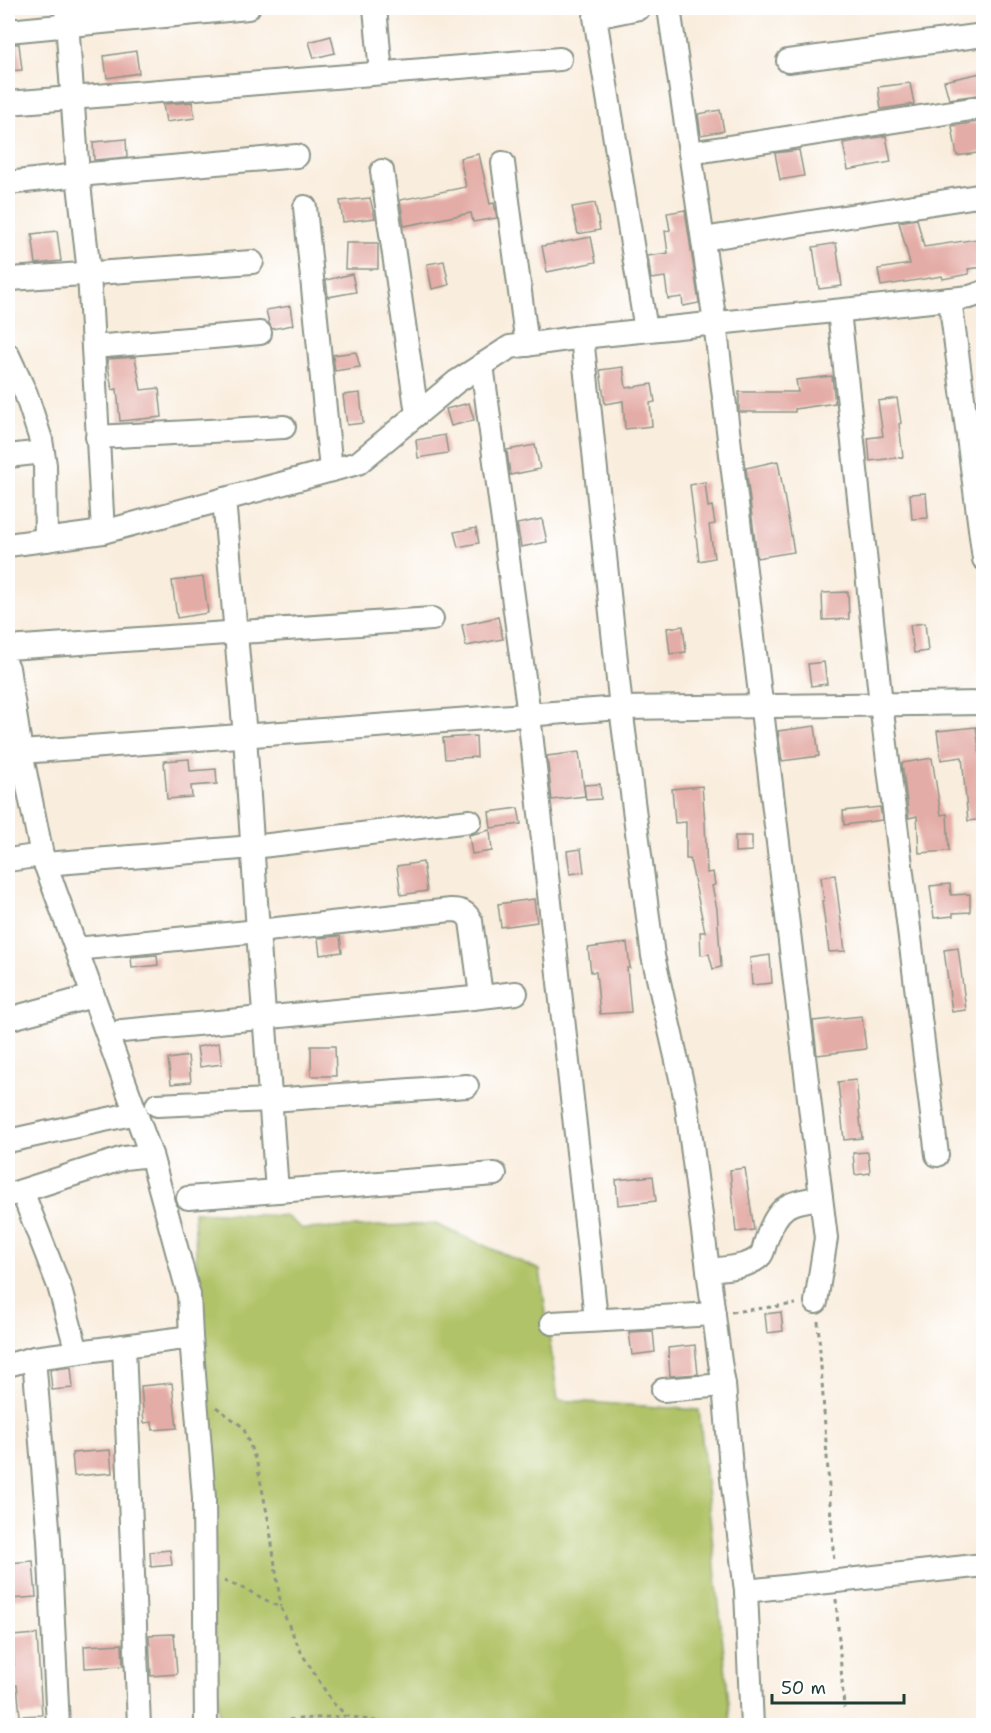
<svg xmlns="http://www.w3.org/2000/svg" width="991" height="1733" font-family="'Shantell Sans',sans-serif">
<rect width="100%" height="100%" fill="#fff"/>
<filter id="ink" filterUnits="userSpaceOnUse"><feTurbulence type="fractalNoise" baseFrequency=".0167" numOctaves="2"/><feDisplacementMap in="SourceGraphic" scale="12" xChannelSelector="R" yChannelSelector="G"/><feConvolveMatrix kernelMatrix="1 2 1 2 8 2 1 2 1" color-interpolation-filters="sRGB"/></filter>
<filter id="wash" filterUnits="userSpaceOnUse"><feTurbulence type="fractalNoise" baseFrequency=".008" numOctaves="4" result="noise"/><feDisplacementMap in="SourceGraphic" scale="24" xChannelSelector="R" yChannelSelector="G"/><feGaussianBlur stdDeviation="1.35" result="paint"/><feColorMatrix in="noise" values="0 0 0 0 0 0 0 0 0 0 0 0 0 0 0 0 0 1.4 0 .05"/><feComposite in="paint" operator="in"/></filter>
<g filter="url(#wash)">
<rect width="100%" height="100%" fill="#f9eddd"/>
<path fill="#b1c367" stroke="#68804e" stroke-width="1.5" d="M194 1212 285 1216 303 1229 435 1224 540 1270 558 1400 699 1410 731 1723 656 1726 219 1725Z"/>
<g id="blocks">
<g fill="#e4aca6">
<path d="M331 36 335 53 314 58 309 42Z"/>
<path d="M8 44H19L22 70 8 71Z"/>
<path d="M136 51 139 73 107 78 104 56Z"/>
<path d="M981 73 984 94 949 99 944 81Z"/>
<path d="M910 83 914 104 881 109 878 87Z"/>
<path d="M192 102 195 118 166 122 163 104Z"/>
<path d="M720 110 724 131 701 135 698 114Z"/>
<path d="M984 121V152L957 156 952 126Z"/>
<path d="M886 136 891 162 848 170 843 143Z"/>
<path d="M126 139 127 157 94 160 93 142Z"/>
<path d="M799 150 804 176 780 180 775 153Z"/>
<path d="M479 154 490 204 494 203 497 218 473 222 471 213 404 226 400 200 466 187 460 158Z"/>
<path d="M370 198 375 218 343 222 340 201Z"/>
<path d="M595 203 600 230 578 234 572 207Z"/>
<path d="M685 210 699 303 683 306 682 297 668 299 665 277 651 279 648 256 668 253 665 231 670 230 667 213Z"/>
<path d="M917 219 924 247 984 238V267L968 269 969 274 943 279 942 276 881 286 878 269 910 264 899 222Z"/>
<path d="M57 231 61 261 36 264 32 234Z"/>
<path d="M591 237 596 262 547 272 542 246Z"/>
<path d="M346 243H378V269H345Z"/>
<path d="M836 243 842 286 819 289 813 247Z"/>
<path d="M444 261 449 285 432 289 427 264Z"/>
<path d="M352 274 356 292 328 297 326 280Z"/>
<path d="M290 306 293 325 272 329 269 323 266 310Z"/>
<path d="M356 352 360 367 335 371 333 355Z"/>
<path d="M135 357 141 390 159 388 162 417 120 421 117 389 112 390 107 359Z"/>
<path d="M623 367 626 388 652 384 655 402 650 403 652 426 625 429 623 401 605 404 600 370Z"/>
<path d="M832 376 835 403 795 409V412H739V392H798L796 380Z"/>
<path d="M360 393 363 423 347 425 343 395Z"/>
<path d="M897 398 901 423 899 424 903 457 870 461 868 438 883 436 878 401Z"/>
<path d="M469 403 474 420 451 426 446 409Z"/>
<path d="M445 435 448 453 418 458 416 440Z"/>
<path d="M535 445 540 469 510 475 507 450Z"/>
<path d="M778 461 794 552 757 558 746 468Z"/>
<path d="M705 482 708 507 712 506 715 524 709 525 714 558 699 561 690 485Z"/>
<path d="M926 493 928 518 912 519 910 494Z"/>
<path d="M542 519 547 542 521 547 517 524Z"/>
<path d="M476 528 479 543 458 547 454 532Z"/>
<path d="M203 577 208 613 177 618 172 581Z"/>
<path d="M848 592 849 619 823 620 822 593Z"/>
<path d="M498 617 503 639 466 646 462 625Z"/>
<path d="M925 623 928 651 914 653 910 625Z"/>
<path d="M683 626 686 652 670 654 667 628Z"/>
<path d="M824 662 827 684 811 686 808 664Z"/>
<path d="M815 726 819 756 782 761 778 731Z"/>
<path d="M976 727 984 784V819L968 821 962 757 941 760 937 731Z"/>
<path d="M476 736 477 757 445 759 443 738Z"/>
<path d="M579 752 585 796 552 800 547 756Z"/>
<path d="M932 758 941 815 947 814 949 851 919 853 917 816 909 818 902 763Z"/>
<path d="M189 759 190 771 216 769 217 784 191 786 192 797 167 799 164 761Z"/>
<path d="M600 784 601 799 586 800 584 785Z"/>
<path d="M702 786 705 822 707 873 713 872 715 885 712 886 717 909 721 967 713 969 709 954 701 955 700 932H705L690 859H686V822L675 823 672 789Z"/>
<path d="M880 807 882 820 844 825 843 811Z"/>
<path d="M518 808 521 824 491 828 489 812Z"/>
<path d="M490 830 492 851 472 854 469 835Z"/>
<path d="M735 836H752V851L735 852Z"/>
<path d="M581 849 584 872 570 874 567 851Z"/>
<path d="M423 862 427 891 401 895 397 866Z"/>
<path d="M835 875 845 951 829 952 822 901H824L821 877Z"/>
<path d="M950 884 951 895 970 894V912L953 913V916L934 918 930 886Z"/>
<path d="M534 899 537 922 501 927 498 904Z"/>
<path d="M340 936 342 952 320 955 318 938Z"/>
<path d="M627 943 630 968H627L631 1012 600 1014 596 972H591L588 948Z"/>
<path d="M958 948 966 1010 952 1012 944 950Z"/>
<path d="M157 955 158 965 132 968 131 957Z"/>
<path d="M770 955 772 983 752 985 750 958Z"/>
<path d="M862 1016 866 1049 817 1055 813 1021Z"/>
<path d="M219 1043 222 1064 200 1067 197 1047Z"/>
<path d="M311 1046H335L336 1076H311Z"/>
<path d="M188 1056 191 1082 171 1084 168 1059Z"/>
<path d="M856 1080 862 1138 844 1140 838 1082Z"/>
<path d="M868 1152 870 1173 855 1175 853 1153Z"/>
<path d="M745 1168 754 1230 736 1232 730 1170Z"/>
<path d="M653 1176 656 1201 618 1205 616 1180Z"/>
<path d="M781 1312 783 1331 767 1333 765 1314Z"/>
<path d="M653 1331 655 1352 632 1355 629 1332Z"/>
<path d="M695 1345 698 1374 670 1376 668 1348Z"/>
<path d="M71 1367 73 1388 52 1390 50 1370Z"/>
<path d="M172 1383 177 1428 153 1430 152 1422 144 1423 141 1386Z"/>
<path d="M110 1450 112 1473 74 1476 72 1453Z"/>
<path d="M170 1550 172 1565 151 1567 150 1552Z"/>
<path d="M33 1561 36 1597 10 1599 8 1563Z"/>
<path d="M37 1634 42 1715 20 1716 17 1685 8 1686V1666L14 1665 12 1636Z"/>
<path d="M174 1634 177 1674 151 1676 149 1635Z"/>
<path d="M122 1644 123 1666 85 1668 84 1646Z"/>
</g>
</g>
</g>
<g filter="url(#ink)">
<use href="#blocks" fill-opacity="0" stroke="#8c9588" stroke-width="1.5"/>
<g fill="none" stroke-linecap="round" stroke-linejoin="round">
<g stroke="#8c9588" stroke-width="26">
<g id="minor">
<path d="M66 8 78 175 89 273 103 532"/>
<path d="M375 8 381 73"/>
<path d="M639 8 595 17 646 330"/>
<path d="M669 8 715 323 826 1238 816 1302"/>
<path d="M8 31 248 8"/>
<path d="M788 61 984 35"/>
<path d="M8 103 560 59"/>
<path d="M690 153 984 107"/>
<path d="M503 163 527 345"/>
<path d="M382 171 417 414"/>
<path d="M8 183 78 175 297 156"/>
<path d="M305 207 331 470"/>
<path d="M703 239 984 195"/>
<path d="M11 279 252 262"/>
<path d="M950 299 984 559"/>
<path d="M839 311 881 704 937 1155"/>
<path d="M582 337 621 708 653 956 686 1100 720 1362 724 1385 732 1479 746 1591 752 1726"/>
<path d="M93 347 260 333"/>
<path d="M8 355 26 394 41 440 45 465 46 540"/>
<path d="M482 365 529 715 589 1250 596 1320"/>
<path d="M97 437 284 427"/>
<path d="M8 456 43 452"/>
<path d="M224 499 245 736 258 931 277 1191"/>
<path d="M8 545 103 532 358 463 456 382 510 347 582 337 970 297 984 292"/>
<path d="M8 648 432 619"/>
<path d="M8 668 21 752 621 708 984 703"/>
<path d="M21 752 42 855 151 1155 189 1295 191 1337 204 1498 206 1725"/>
<path d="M8 860 42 855"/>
<path d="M45 864 253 847 470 821"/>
<path d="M76 949 258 931 451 910C461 910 466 912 471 921L480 988 478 994 473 998 122 1031"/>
<path d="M473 998 516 993"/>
<path d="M8 1019 93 996"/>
<path d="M157 1105 271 1100 467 1086"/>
<path d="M8 1141 136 1113"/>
<path d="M22 1191 59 1286 77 1352"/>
<path d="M9 1195 124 1158 151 1155"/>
<path d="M188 1198 495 1174"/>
<path d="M708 1270C724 1268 750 1268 761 1255 764 1251 765 1242 767 1238 778 1205 789 1202 821 1198"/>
<path d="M552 1323 714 1314"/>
<path d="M124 1346 139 1726"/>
<path d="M34 1358 49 1539 58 1726"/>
<path d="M8 1365 34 1358 191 1337"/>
<path d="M663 1390 724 1385"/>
<path d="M746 1591 984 1565"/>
</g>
</g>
<g stroke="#8c9588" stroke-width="3" stroke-dasharray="4.5 4.5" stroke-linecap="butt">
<path d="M731 1312 796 1304"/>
<path d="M818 1321 834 1563"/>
<path d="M216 1407 243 1427 257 1464 269 1523 281 1607"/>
<path d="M224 1581 247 1590 281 1608 302 1654 333 1703 347 1716 380 1722 385 1726"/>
<path d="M836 1599 844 1708"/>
<path d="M226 1724 345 1716"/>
</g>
<use href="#minor" stroke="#fff" stroke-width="22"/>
</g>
</g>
<rect width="991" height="1733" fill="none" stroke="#fff" stroke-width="30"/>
<path d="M772 1694v9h132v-9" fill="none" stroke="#1f3d34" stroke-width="3"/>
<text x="781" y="1694" font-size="18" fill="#1f3d34" stroke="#ffffff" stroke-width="4.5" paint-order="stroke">50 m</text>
</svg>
